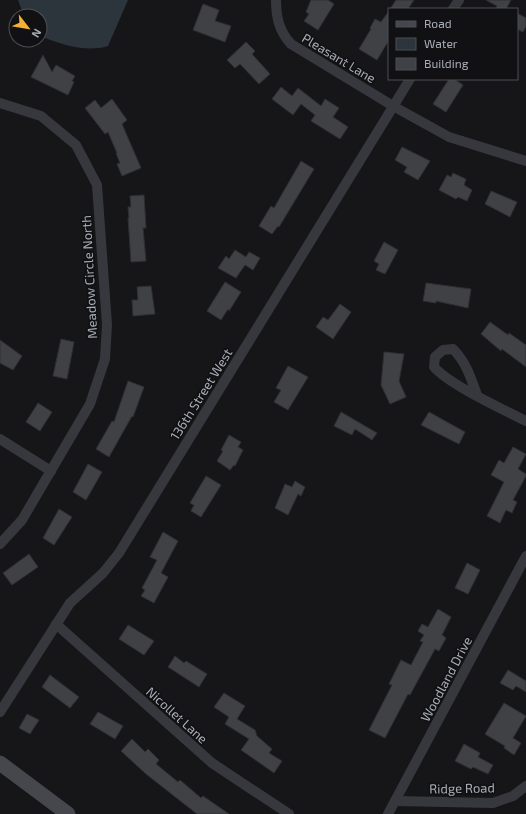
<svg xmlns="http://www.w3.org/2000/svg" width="526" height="814" font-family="'Exo 2',sans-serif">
<rect width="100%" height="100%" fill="#161618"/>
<path fill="#2c353c" d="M18 0H128L108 46C86 53 60 44 40 36V16H24Z"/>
<g fill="#404145" stroke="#303034">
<path d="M311 0H328L334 4 318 30 304 21 309 14 306 12Z"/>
<path d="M396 0H414L408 9H390Z"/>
<path d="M486 0H511L506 9H496L497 6Z"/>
<path d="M203 4 219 10 215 21 231 26 225 42 193 30Z"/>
<path d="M389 11V40L377 60 359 49 371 29 370 28 375 19 381 22Z"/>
<path d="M517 13 526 18V26L523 32 517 29Z"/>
<path d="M246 42 255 51 252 54 270 74 259 84 240 64 235 68 227 60Z"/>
<path d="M43 55 52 72 56 65 75 76 72 81 74 82 68 95 31 77Z"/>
<path d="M449 79H454L463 85 446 112 433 104Z"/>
<path d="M281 87 292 96 298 88 321 106 325 99 339 108 333 117 348 127 340 139 311 121 315 115 301 104 293 115 272 99Z"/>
<path d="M112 99 127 120 122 124 141 168 122 176 117 164 120 163 116 153H117L108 132 105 134 85 108 95 100 101 108Z"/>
<path d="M402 147 430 161 418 180 404 172 407 167 395 160Z"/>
<path d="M301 161 314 169 279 227 278 226 272 234 259 226 271 206 274 208Z"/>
<path d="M453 173 466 179 464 185 472 190 467 201 458 197 456 199 439 190 447 175 451 177Z"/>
<path d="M491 191 517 202 510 217 485 204Z"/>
<path d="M144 195 146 228H143L146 261 131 262 128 218H129L128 207H131L130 196Z"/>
<path d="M384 242 398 250 385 274 376 270 379 264 374 261Z"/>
<path d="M235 250 246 257 249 252 260 258 253 270 245 265 236 278 218 268 226 256 229 259Z"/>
<path d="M225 282 241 292 229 311 228 309 221 320 207 311Z"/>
<path d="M426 283 471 289 468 308 436 301V303L423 301Z"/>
<path d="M151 286 155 314 133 316 132 300H138L137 287Z"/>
<path d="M340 304 351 312 333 339 316 327 323 317 328 320Z"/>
<path d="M490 322 508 335 509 333 526 345V367L502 349 501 351 481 334Z"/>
<path d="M61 339 74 342 67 379 53 376Z"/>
<path d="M0 340 22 356 13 370 0 363Z"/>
<path d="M384 352 404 354 399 381 406 397 390 404 381 385Z"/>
<path d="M288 366 308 377 288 410 274 402 281 390 276 388Z"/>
<path d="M128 381 144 387 133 417 132 416 109 457 96 449 112 421 114 422Z"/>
<path d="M38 403 52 412 40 431 26 422Z"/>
<path d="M341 412 377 433 372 440 355 429 352 435 334 426Z"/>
<path d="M429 412 465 432 459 444 421 425Z"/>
<path d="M229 435 241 442 238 447 243 450 235 466 234 465 230 470 217 461 223 451 221 450Z"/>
<path d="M513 447 526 454 518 469 526 474V476L513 500 517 502 512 513 506 510 500 523 487 516 504 482 491 475 499 460 504 463Z"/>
<path d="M88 464 102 472 86 500 73 492Z"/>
<path d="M206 476 221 485 201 517 191 511 194 505 190 503Z"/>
<path d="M295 481 305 487 301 496 298 494 288 515 275 508 285 484 292 487Z"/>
<path d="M59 509 72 517 54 545 43 538Z"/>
<path d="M163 532 178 541 161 573 168 577 154 603 141 596 145 590 142 588 157 560 150 557Z"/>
<path d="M29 554 38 567 12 585 3 573Z"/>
<path d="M467 563 480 570 468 594 455 588Z"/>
<path d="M438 609 451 617 442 635 446 638 439 651 435 649 410 695 408 694 385 738 369 730 392 685 389 684 401 660 411 665 423 642 420 641 424 635 418 631 422 624 428 627Z"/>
<path d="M128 625 154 641 144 655 119 639Z"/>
<path d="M175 656 184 663 186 661 207 674 199 687 168 667Z"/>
<path d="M508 670 526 681V692L516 686 513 690 500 683Z"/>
<path d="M50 675 79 697 70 708 42 687Z"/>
<path d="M224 693 245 706 237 719 255 730 257 736 272 749 269 753 282 761 274 773 241 750 249 739 225 724 229 717 214 707Z"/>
<path d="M504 703 526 716 513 738 521 743 514 755 504 748 505 746 485 734Z"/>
<path d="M98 712 123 726 115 739 90 724Z"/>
<path d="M27 714 39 720 30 734 19 728Z"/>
<path d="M132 739 145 752 148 749 159 760 156 764 178 782 180 780 201 798 203 796 229 814H197L146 774 121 751Z"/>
<path d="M464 744 480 753 478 757 493 765 488 774 473 767 471 769 455 761Z"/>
</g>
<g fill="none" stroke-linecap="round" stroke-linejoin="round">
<g stroke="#37383d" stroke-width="10">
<path d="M276 0C276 17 279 31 291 44L393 106 449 137 526 161"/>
<path d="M453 9 459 0"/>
<path d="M0 103 41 116 76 145 97 185 107 325 105 359 90 404 22 520 0 544"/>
<path d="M477 395C471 378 466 362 453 349L443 350 435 357 434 367C450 385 502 409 526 421"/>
<path d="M0 439 51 471"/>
<path d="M56 624 212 763 289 814"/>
<path d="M0 712 70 603 103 573 119 553 410 79"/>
<path d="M395 801 493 803 513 796 526 786"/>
<path d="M388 814 526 556"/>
</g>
<path stroke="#45474d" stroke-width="15" d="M0 763 68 814"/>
</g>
<g text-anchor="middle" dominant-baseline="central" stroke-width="3.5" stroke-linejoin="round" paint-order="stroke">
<g font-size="13" fill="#a8adb8" stroke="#111113">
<text transform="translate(339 58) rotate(31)">Pleasant Lane</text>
<text transform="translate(89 277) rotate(-93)">Meadow Circle North</text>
<text transform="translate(201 394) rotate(-58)">136th Street West</text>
<text transform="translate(446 679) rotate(-62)">Woodland Drive</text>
<text transform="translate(177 715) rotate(42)">Nicollet Lane</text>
<text transform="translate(462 788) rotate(-1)">Ridge Road</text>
</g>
</g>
<rect x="388" y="8" width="130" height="72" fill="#111113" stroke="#4d4f55"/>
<rect x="396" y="21" width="20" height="6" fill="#45474d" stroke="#4d4f55"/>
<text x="424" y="28" font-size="12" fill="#a8adb8">Road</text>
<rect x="396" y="38" width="20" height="12" fill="#2c353c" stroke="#4d4f55"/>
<text x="424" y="48" font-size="12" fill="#a8adb8">Water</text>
<rect x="396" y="58" width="20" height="12" fill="#404145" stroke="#4d4f55"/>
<text x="424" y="68" font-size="12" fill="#a8adb8">Building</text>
<g transform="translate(28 28) rotate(121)"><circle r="19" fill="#111113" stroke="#4d4f55"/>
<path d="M0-3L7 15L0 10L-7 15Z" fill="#f2b134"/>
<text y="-6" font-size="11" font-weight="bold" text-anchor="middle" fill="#a8adb8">N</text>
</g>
</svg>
